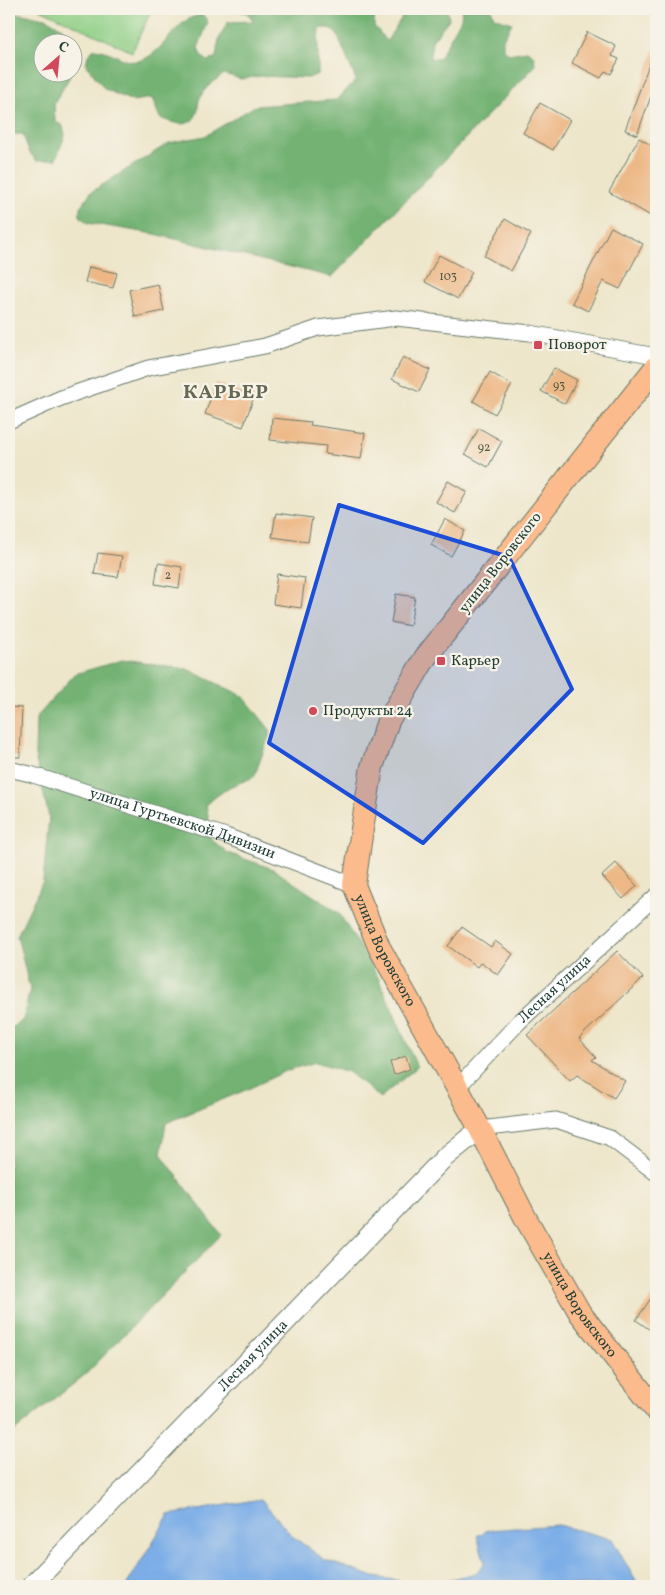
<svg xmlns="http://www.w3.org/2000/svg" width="665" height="1595" font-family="Vollkorn,serif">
<rect width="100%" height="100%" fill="#f7f3e8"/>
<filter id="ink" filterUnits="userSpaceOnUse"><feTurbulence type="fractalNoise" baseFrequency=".02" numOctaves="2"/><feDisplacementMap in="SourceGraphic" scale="10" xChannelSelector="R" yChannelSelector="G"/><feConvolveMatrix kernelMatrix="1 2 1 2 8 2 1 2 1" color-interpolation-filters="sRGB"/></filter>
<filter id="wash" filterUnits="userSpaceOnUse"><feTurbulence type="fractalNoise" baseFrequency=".0096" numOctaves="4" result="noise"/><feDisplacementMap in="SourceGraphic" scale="20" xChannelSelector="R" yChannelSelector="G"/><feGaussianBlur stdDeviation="1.12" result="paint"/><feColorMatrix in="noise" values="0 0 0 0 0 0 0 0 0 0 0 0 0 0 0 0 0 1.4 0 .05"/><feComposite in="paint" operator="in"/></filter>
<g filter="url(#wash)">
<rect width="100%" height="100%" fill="#ede6ca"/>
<path fill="#8fcf86" stroke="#57865d" d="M40 9H152L132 52Z"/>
<g fill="#73b273" stroke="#497854">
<path d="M232 9H375L374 26 387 41 402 17 411 9H447L449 19 432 41 430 59H439L461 19 462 9H491L494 17 512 23 503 39V48L509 54 527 51 534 56 535 66 332 277 155 234 88 223 80 216V207L91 192 169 143 205 136 255 106 337 100 356 80 337 34 329 28H321L318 37V74L308 78 260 76 241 79 224 74C215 81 206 86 201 96 197 102 199 109 196 115 189 130 171 122 160 118L152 98 132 101 105 89 86 65 88 55 94 49C110 49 124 64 138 61 166 55 174 16 203 15L208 22 198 48 201 56 208 61 216 57 219 39 228 22 254 21 247 13Z"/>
<path d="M9 12 46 18 62 28 70 42H42V72L70 73 69 78 54 104 55 121 63 126 65 135 56 159 37 161 29 152 23 134H13L9 137Z"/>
<path d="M122 660 187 669 243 696 271 731 254 777 229 787 206 804 212 840 228 853 273 869 339 913 378 977 417 1067 380 1098 349 1072 316 1062 288 1070 248 1089 166 1123 161 1154 221 1235 87 1373 17 1429 9 1438V1030L23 1020 30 989 17 936 43 881 49 817 35 756 36 718 75 674Z"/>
</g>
<path fill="#7bade7" stroke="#4d758e" d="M261 1499 292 1536 325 1560 374 1577 428 1585 476 1573 485 1563 477 1536 488 1530 558 1525 612 1539 638 1585 126 1586 169 1515Z"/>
<g id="blocks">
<g fill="#edb886">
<path d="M587 32 616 46 612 56 619 59 611 74 605 71 601 78 572 63Z"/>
<path d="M655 48H656V82L637 135 625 130Z"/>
<path d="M540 103 570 120 553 150 523 133Z"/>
<path d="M639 138 656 148V219L609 192Z"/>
<path d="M505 219 531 234 511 271 484 256Z"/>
<path d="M611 227 643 244 620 289 603 281 588 311 572 303Z"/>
<path d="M439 255 472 272 458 299 425 282Z"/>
<path d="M89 267 117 273 113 288 85 282Z"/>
<path d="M158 284 164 311 135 317 129 290Z"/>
<path d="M403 357 430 370 419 392 392 379Z"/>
<path d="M554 368 577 380 565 404 541 391Z"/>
<path d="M490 372 512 385 495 414 473 401Z"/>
<path d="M216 383 254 397 243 427 205 414Z"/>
<path d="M272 418 311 422 310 425 365 433 361 459 325 454 326 446 270 440Z"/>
<path d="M479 428 502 441 488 467 465 454Z"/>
<path d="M448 481 467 492 455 513 436 502Z"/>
<path d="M276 513 312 518 308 542 272 537Z"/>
<path d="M445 519 465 531 451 556 431 545Z"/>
<path d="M98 553 122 556 118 577 94 574Z"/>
<path d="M158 563 182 567 179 588 155 584Z"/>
<path d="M277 574 305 578 301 608 273 604Z"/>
<path d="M396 594 415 597 410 626 391 622Z"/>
<path d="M9 707 22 708 20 757H9Z"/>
<path d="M616 863 637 886 623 899 602 876Z"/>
<path d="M462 927 491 947 495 941 513 954 498 975 481 962 477 967 448 946Z"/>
<path d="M617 951 643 978 579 1038 596 1057 592 1060 625 1081 614 1098 577 1075 570 1081 527 1035Z"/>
<path d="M406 1056 410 1069 394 1075 390 1062Z"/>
<path d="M656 1291V1334L636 1320Z"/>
</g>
</g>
</g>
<g filter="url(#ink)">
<use href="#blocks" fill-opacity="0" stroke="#677868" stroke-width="1"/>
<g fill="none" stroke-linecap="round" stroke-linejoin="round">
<g stroke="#677868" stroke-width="17">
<g id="minor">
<path d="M9 421 61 398 148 368 265 346 318 328 396 318 530 333 656 356"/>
<path id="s1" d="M9 769 30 774 226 836 354 885"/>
<path id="s2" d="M457 1088 519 1022 656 896"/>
<path d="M480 1129 556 1120 610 1138 656 1173"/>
</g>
</g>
<g stroke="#677868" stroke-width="21">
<g id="tertiary">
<path id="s3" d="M31 1586 444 1158 480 1129"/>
</g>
</g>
<g stroke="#677868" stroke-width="24">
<g id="primary">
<path id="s4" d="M656 367 425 658 388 721 372 767 362 829 354 885 379 947 480 1129 526 1219 580 1313 656 1410"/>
</g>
</g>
<use href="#minor" stroke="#fff" stroke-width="15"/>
<use href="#tertiary" stroke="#fff" stroke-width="19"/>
<use href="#primary" stroke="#fbbb8c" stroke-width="22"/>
</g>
</g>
<path fill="#1d4ed8" fill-opacity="0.2" stroke="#1d4ed8" stroke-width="4" stroke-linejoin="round" d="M339 505 509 557 572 689 423 843 269 743Z"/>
<g fill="#d1495b" stroke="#f7f3e8" stroke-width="2">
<rect x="533" y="340" width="10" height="10" rx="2.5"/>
<rect x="436" y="656" width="10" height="10" rx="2.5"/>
<circle cx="313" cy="711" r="5"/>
</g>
<g text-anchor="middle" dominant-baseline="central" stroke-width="4.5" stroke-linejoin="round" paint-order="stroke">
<g font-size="12" fill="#525c48">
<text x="448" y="277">103</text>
<text x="559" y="386">93</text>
<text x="484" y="448">92</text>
<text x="168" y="576">2</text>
</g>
<g font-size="15" fill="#1f3d34" stroke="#f7f3e8" text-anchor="start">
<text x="548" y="345">Поворот</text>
<text x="451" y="661">Карьер</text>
<text x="323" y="711">Продукты 24</text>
</g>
<g font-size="15" fill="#1f3d34" stroke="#f7f3e8">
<text transform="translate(501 563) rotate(-52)">улица Воровского</text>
<text stroke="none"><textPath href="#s1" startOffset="182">улица Гуртьевской Дивизии</textPath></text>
<text stroke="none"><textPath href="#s4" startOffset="685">улица Воровского</textPath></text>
<text stroke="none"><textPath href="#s2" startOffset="139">Лесная улица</textPath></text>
<text stroke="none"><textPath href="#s4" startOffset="1090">улица Воровского</textPath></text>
<text stroke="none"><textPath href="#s3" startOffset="320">Лесная улица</textPath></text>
</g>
<g font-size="20" font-weight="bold" letter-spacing="1" fill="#676851" stroke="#f7f3e8">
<text x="226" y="393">КАРЬЕР</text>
</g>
</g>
<rect width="665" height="1595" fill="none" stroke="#f7f3e8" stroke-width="30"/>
<g transform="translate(58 58) rotate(27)"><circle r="24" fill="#f7f3e8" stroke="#a1aaa0"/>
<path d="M0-4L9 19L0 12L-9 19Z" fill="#d1495b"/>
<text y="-8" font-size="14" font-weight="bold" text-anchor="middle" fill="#1f3d34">С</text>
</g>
</svg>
